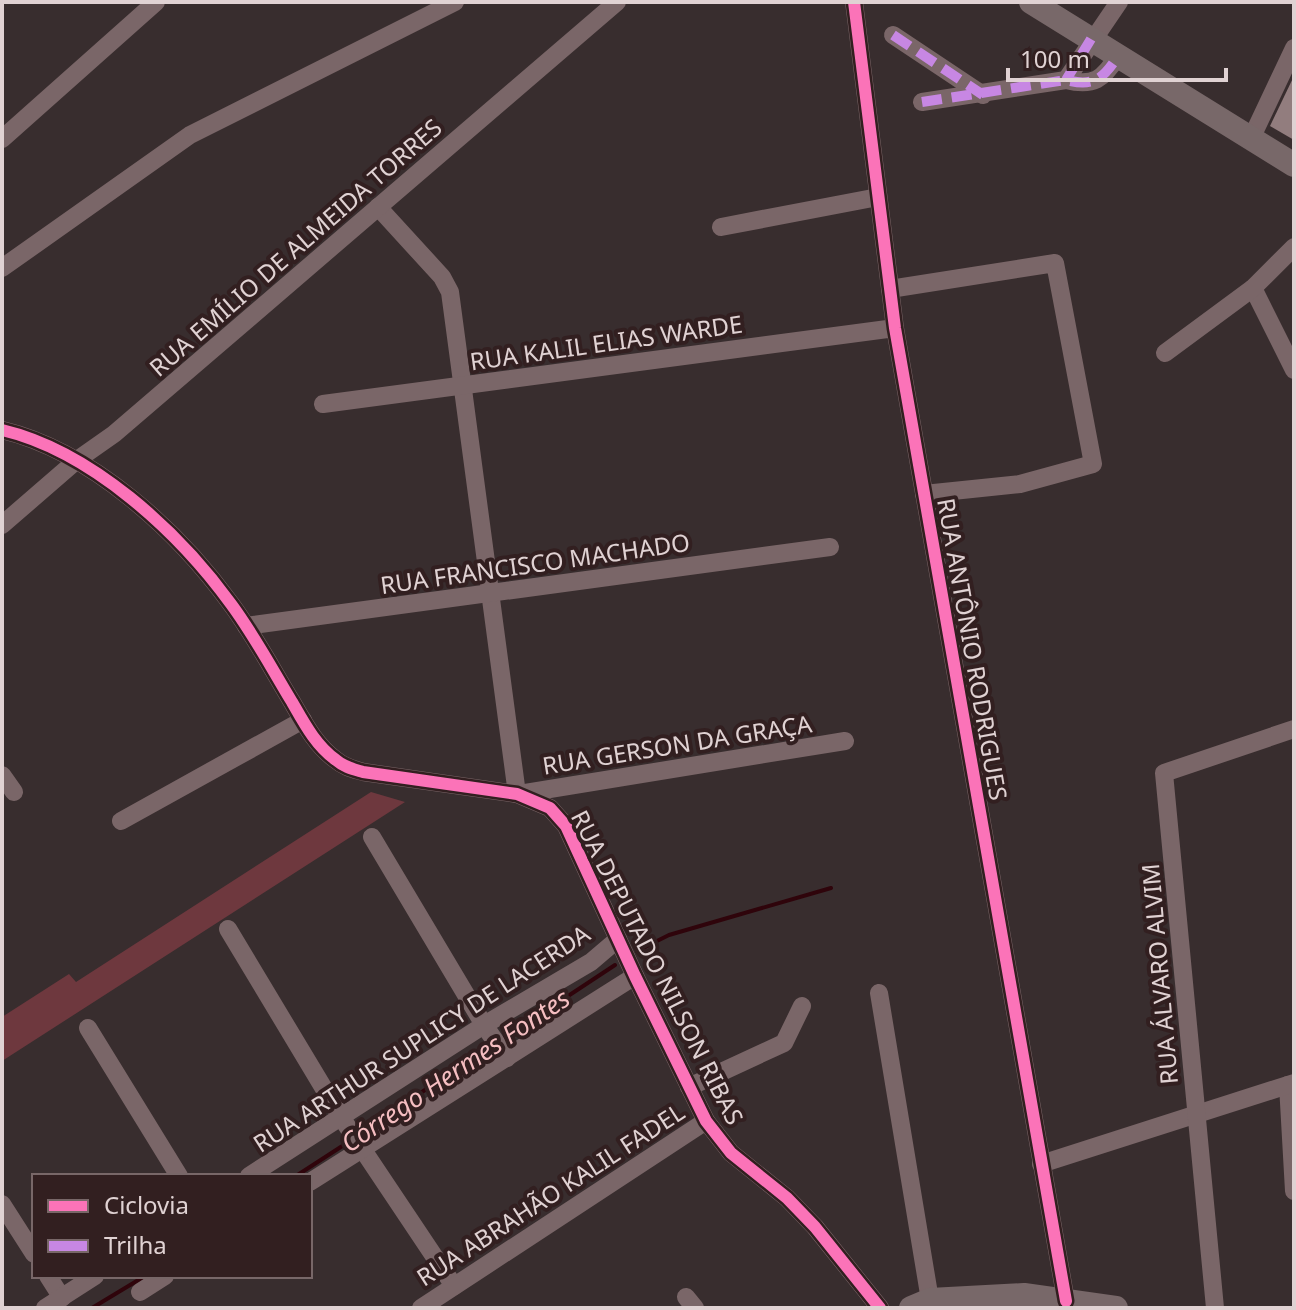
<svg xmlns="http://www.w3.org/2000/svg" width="1296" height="1310" font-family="'Noto Sans',sans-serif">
<rect width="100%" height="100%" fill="#382d2e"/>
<path fill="#6e383e" d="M371 792 405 802 2 1061V1017L69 974 76 982Z"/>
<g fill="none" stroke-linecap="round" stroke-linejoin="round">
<g stroke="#2f040b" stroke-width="4">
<path d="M637 951 669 935 831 888"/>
<path d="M500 1041 615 965"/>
<path d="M360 1133 493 1045"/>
<path d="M296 1176 350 1141"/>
<path d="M92 1308 145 1276"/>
</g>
</g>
<path fill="#927d7e" d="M1294 76V140L1270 126Z"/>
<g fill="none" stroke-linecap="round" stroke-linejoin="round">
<g stroke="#7a6668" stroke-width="18">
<path d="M854 2 895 328 1066 1301"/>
<path d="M893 35 983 95"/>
<path d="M1066 80 1119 2"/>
<path d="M922 102 1066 80C1094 87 1103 79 1118 56"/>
<path d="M2 139 156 2"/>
<path d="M1251 139 1294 48"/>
<path d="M378 207 442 277 450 292 517 794"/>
<path d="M721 227 878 197"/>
<path d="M2 268 190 135 455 2"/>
<path d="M1253 288 1294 370"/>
<path d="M890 289 1055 263 1093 464 1020 484 924 494"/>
<path d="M1165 353 1253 288 1294 247"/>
<path d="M323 404 895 328"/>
<path d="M2 430C91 451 178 531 231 604 254 635 272 669 292 702 304 723 316 746 336 760 344 767 353 769 363 772L517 794 550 808 566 826 635 976 706 1121 731 1153 787 1198 815 1227 880 1308"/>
<path d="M2 525 77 460 114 434 617 2"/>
<path d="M246 626 830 547"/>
<path d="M2 775 14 792"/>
<path d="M519 794 845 741"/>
<path d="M121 821 303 720"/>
<path d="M372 837 484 1025 507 1058"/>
<path d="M228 929 341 1117 454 1286"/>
<path d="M879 993 930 1300"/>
<path d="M88 1028 179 1176"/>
<path d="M1288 1085 1294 1191"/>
<path d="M689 1087 784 1043 802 1006"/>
<path d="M1041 1164 1294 1083"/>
<path d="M249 1176 484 1025 591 962 618 939"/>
<path d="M310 1182 635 976"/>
<path d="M2 1204 34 1254"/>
<path d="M48 1276 62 1298"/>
<path d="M140 1292 165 1276"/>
<path d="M686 1297 695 1308"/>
<path d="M45 1308 95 1276"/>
<path d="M421 1308 706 1121"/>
<path d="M1215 1308 1164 773 1294 729"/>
</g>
<g stroke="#786869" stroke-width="24">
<path d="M1031 2 1294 165"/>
<path d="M911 1308 930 1300 1024 1295 1116 1308"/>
</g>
<g stroke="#c787e3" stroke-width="10" stroke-dasharray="20 10" stroke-linecap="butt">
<path d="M893 35 983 95"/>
<path d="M1066 80 1091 39"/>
<path d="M922 102 1066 80C1094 87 1103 79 1118 56"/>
</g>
<g stroke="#321f20" stroke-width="17">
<g id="cycleway">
<path d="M854 2 895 328 1066 1301"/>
<path d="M2 430C91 451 178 531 231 604 254 635 272 669 292 702 304 723 316 746 336 760 344 767 353 769 363 772L517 794 550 808 566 826 635 976 706 1121 731 1153 787 1198 815 1227 880 1308"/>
</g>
</g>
<use href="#cycleway" stroke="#fb73b8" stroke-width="12"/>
</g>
<g text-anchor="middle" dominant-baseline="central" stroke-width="8" stroke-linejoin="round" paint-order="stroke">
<g font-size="24" fill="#e0d2d3" stroke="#321f20">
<text transform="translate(295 247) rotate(-41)">RUA EMÍLIO DE ALMEIDA TORRES</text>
<text transform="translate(606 342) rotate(-8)">RUA KALIL ELIAS WARDE</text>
<text transform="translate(535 563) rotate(-8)">RUA FRANCISCO MACHADO</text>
<text transform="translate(973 649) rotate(80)">RUA ANTÔNIO RODRIGUES</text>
<text transform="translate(677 744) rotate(-9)">RUA GERSON DA GRAÇA</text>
<text transform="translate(658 967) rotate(63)">RUA DEPUTADO NILSON RIBAS</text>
<text transform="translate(1159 974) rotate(-95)">RUA ÁLVARO ALVIM</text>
<text transform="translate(421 1038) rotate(-33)">RUA ARTHUR SUPLICY DE LACERDA</text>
<text transform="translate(550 1194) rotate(-33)">RUA ABRAHÃO KALIL FADEL</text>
</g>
<g font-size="26" font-style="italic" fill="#f5bec1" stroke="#321f20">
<text transform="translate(455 1070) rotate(-34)">Córrego Hermes Fontes</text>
</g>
</g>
<rect width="1296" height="1310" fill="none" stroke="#e0d2d3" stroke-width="8"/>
<rect x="32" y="1174" width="280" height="104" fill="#321f20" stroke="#786768" stroke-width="2"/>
<rect x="48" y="1200" width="40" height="12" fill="#fb73b8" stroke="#786768" stroke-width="2"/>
<text x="104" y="1214" font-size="24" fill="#e0d2d3">Ciclovia</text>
<rect x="48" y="1240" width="40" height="12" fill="#c787e3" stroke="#786768" stroke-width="2"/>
<text x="104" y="1254" font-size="24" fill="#e0d2d3">Trilha</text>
<path d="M1008 68v12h218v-12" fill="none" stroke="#e0d2d3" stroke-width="4"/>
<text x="1020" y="68" font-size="24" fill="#e0d2d3" stroke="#321f20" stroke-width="6" paint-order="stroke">100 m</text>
</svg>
